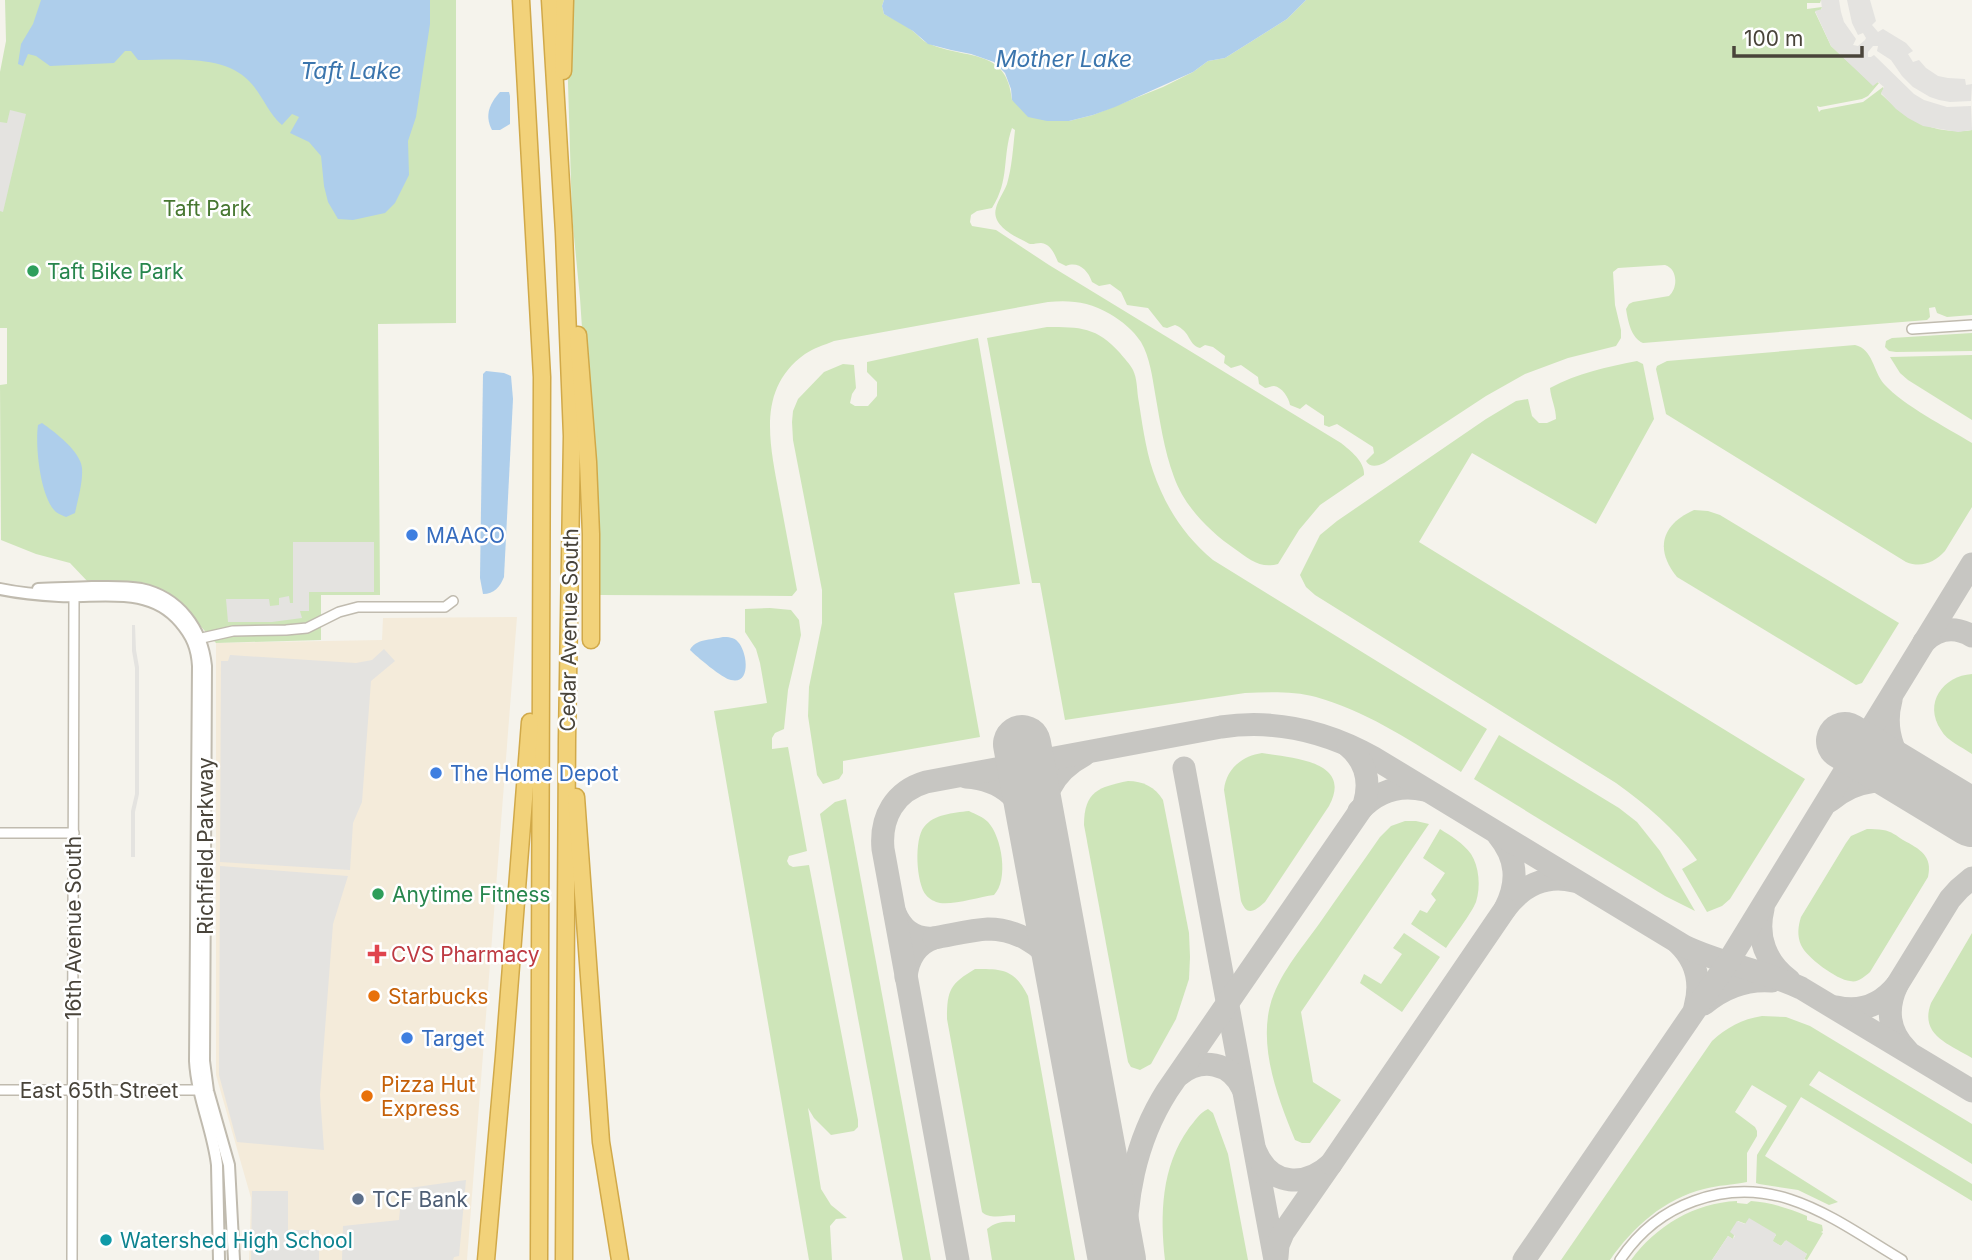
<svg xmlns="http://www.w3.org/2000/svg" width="1972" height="1260" font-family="Inter,sans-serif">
<rect width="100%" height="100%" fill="#f5f3ec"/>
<path fill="#f4ebda" d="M517 617 467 1260H249L251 1198 216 1075V643L382 640 383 618Z"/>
<g fill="#cee5b9">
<path d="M5 0H456V323L378 324 380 595H321V640L216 643 178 602 89 583 70 563 36 554 1 540 0 385 7 384V328H0V72L6 41Z"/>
<path d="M569 0H884L882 6 884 14C894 19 904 24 913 31 918 35 923 42 930 44 966 60 1007 47 1012 100L1069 121 1093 115 1163 87 1193 72 1208 61 1225 58 1287 19 1306 0H1821L1820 3H1807V9L1822 7 1821 10 1815 12 1831 46 1873 85 1877 82 1879 83 1868 96 1862 99 1820 107 1817 106 1819 112 1821 110 1863 102 1883 87 1884 89 1881 94C1900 112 1917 126 1944 130 1954 131 1962 132 1972 130V315L1947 317 1937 313 1935 307 1929 308 1930 317 1927 320 1643 343C1631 338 1628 321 1626 309L1629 304 1633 302 1669 296C1678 288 1678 269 1665 265L1618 268 1613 272 1615 305 1621 330V338L1616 346 1568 358 1525 374 1486 396 1384 463C1378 466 1370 468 1366 461L1374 453 1373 447 1337 424 1329 427 1324 425V416L1306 404 1300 409 1290 405C1289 398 1282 387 1274 386 1271 386 1268 388 1265 388L1259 384 1258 377 1241 365 1231 368 1224 363 1225 356 1213 347 1205 345 1200 348C1187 344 1192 332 1175 325L1167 328 1163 327 1148 308 1127 305 1121 292 1110 284 1099 286 1092 282C1088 270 1078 261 1066 266L1058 262C1055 255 1051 244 1041 243 1034 243 1032 246 1026 242 1014 236 991 225 996 208 998 200 1004 192 1007 184 1012 167 1013 148 1015 130L1012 128C1002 156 1010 180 992 208L977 211 971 215 970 222 972 226 996 230 1049 265 1341 443C1351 451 1365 462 1364 475L1320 505 1299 530 1278 564C1260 569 1249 559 1235 549 1210 532 1184 506 1174 477 1164 450 1160 421 1155 393 1152 376 1150 358 1141 342 1133 330 1122 321 1110 314 1089 302 1072 300 1048 302L834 341C824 345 814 348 805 354 756 389 770 444 779 494 785 526 791 558 797 590L792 596 600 595 596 591 592 478 580 298 572 216 567 50Z"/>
<path d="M1047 327C1080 327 1097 327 1120 353 1124 358 1130 364 1133 370 1137 378 1137 389 1138 397 1142 421 1145 447 1153 471 1165 506 1184 536 1213 560L1487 729 1461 772C1414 743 1369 712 1316 697 1294 691 1268 692 1245 693L1065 720 1040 583H1032L987 338Z"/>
<path d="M1972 333V351L1896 352 1889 351 1885 347 1886 341 1892 338Z"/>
<path d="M978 338 1020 584 954 593 980 737 843 761V773L839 779 823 784 817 775 808 716 809 687 822 623V590L793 440 792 422 793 411 798 399 824 372 843 364 854 365 856 388 852 394 850 403 855 406H868L877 396V382L867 372V362Z"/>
<path d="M1855 345C1873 349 1873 371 1884 384 1904 406 1946 427 1972 443V507L1945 551C1934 563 1921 568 1906 562L1666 414 1656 369 1657 366 1667 361Z"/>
<path d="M1972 355V420L1908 380 1900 373 1890 357Z"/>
<path d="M1637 361 1643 364 1654 419 1596 524 1472 453 1419 542 1805 779 1730 899 1722 906 1707 912 1682 869 1697 860C1675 828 1646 805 1616 783L1315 595 1306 587 1300 575 1320 535 1337 521 1486 419 1516 401 1528 399 1532 416 1539 423H1547L1556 419C1556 408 1551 399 1550 388 1578 373 1606 367 1637 361Z"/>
<path d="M1694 510 1708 511 1720 515 1899 623 1862 683 1856 685 1677 577C1654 549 1662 524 1694 510Z"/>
<path d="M770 608 791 610 799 620 801 635 788 690 784 729 775 733 772 738V749L788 747 807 851 789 856 787 861 789 865 793 867 809 865 858 1120V1127L854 1131 831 1135 814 1118 808 1108 821 1189 831 1205 847 1218 836 1219 830 1226 832 1260H809L714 711 767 703 760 663 756 649 745 632V609Z"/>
<path d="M1972 674V754C1962 747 1947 741 1941 730 1923 703 1943 676 1972 674Z"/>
<path d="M1499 735 1619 808 1637 822 1660 851 1695 911 1665 896 1474 779Z"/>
<path d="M1262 753C1290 758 1354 760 1329 806L1265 902C1255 911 1247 917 1241 901L1224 790C1226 769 1242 756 1262 753Z"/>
<path d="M1128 781C1143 781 1155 787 1163 800L1189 933 1190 957 1189 979 1176 1019 1151 1064 1140 1070 1131 1067 1128 1062 1084 825C1084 791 1099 787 1128 781Z"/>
<path d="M846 799 931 1260H903L820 814 835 802Z"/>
<path d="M969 811C975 814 983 817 988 822 1002 837 1009 880 994 895 979 897 954 905 940 903 935 902 929 899 926 895 916 883 914 839 924 827 934 814 953 813 969 811Z"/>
<path d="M1405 821H1416L1429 824 1301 1012 1313 1082 1341 1100 1310 1143H1302L1295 1140C1280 1103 1262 1058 1268 1016 1273 981 1299 952 1319 924 1339 895 1360 866 1380 837L1391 826Z"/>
<path d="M1440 829C1451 836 1463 843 1471 854 1479 866 1481 887 1476 902 1471 914 1454 936 1446 948L1411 924 1420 910 1427 913 1436 900 1431 894 1445 873 1423 858Z"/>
<path d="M1867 829C1872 829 1878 829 1883 830 1891 831 1897 836 1903 840 1920 849 1933 856 1928 877L1870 972C1864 977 1858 983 1850 981 1837 980 1806 957 1801 945 1797 936 1798 926 1801 917L1846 843 1851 836Z"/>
<path d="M1404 933 1440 957 1402 1012 1360 983 1364 974 1381 984 1402 954 1393 948Z"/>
<path d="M1972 933V1058C1949 1044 1919 1035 1931 1003Z"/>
<path d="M975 969C1003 969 1014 969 1028 996L1075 1260H992L987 1229C995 1222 1005 1221 1015 1222V1215C1005 1215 990 1220 982 1212L947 1019C947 990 950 984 975 969Z"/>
<path d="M1762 1016 1786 1017 1810 1026 1972 1124V1164L1819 1071 1809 1085 1972 1184V1201L1801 1097 1765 1156 1838 1202 1829 1205 1798 1190 1759 1184 1756 1183 1757 1155 1787 1106 1752 1085 1735 1112 1755 1127 1757 1131V1136L1747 1153V1182C1733 1185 1718 1185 1704 1189 1664 1199 1633 1227 1610 1260H1561L1712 1041C1726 1028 1742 1019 1762 1016Z"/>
<path d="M1208 1109 1213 1113 1228 1154 1248 1260H1165C1160 1215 1161 1167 1189 1128 1195 1121 1199 1113 1208 1109Z"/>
<path d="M1737 1201V1203L1747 1204 1751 1201C1769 1202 1788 1208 1807 1216V1220L1822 1225 1823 1231 1821 1232 1823 1233 1807 1260 1804 1259 1807 1254 1785 1241 1781 1246 1772 1241 1776 1235 1738 1221 1733 1239 1728 1236 1712 1260H1631C1656 1226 1694 1203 1737 1201Z"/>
</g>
<g fill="#e4e3e0">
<path d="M1821 0H1839L1841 12 1844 22 1856 39 1853 45 1858 46 1865 40 1866 38 1863 33 1858 35 1852 23 1847 0H1870L1876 21 1872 25 1878 32 1883 29 1906 43 1913 51 1908 54 1913 62 1919 60 1926 68 1938 76 1948 78 1965 79 1966 85 1972 84 1971 101 1950 102 1939 100 1930 97 1913 87 1902 76 1891 60 1877 51 1878 46H1873L1868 52V57H1871L1874 55 1914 94 1924 100 1947 107 1971 106 1972 130 1958 132 1923 126 1908 118 1896 109 1881 93 1884 87 1878 82 1873 86 1831 46 1815 11 1822 9Z"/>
<path d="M10 110 26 114 3 212 0 211V122L7 123Z"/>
<path d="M293 542H374V592H309V611H300L302 618 272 622H228L226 599H269L270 606 279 605V598L289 596 290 603H293Z"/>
<path d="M132 625H135L136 650 139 667V794L135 812V857H131V811L135 794V668L132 651Z"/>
<path d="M384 649 395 661 371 681 362 802 353 823 350 870 220 862 221 661H228L230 655 356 663 372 660Z"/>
<path d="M220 866 348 876 333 924 320 1095 324 1150 237 1142 219 1075Z"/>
<path d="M466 1180 459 1256 454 1257 453 1260H342L343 1226 399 1220 402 1189Z"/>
<path d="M252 1191H288V1230H319V1260H251Z"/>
<path d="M1749 1218 1776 1234 1773 1241 1781 1246 1786 1240 1807 1254 1804 1260H1712L1728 1236 1733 1239 1735 1236 1730 1232 1737 1221 1745 1224Z"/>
</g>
<g fill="#aeceeb">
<path d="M41 0H430V24L416 117 408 141 409 175 395 203 385 213 353 220 338 219 328 202 324 186 321 156 309 142 290 133 299 117 292 114 282 125C268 113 262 94 249 81 224 54 172 60 138 60L131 51H125L114 63 50 66 36 56 28 54 23 66 18 64 21 44 33 24Z"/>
<path d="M884 0H1306L1287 19 1225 58 1208 61 1193 72 1115 107 1093 115 1069 121H1047L1028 117 1012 100 1011 89 1005 73 994 62 971 54 951 50 928 44 913 31 884 14 882 6Z"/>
<path d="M500 92H509L510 96V124L500 130H492C484 115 490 103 500 92Z"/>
<path d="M486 371 504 373 511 376 513 399 504 577C500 587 494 594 483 594L480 578 483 374Z"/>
<path d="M42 423C56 433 80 451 82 468 83 482 78 499 75 513L66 517C62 515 58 514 56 512 40 497 35 445 38 425Z"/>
<path d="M723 637C728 637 734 637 738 642 747 651 752 685 731 680 723 679 696 656 690 650 695 639 711 640 723 637Z"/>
</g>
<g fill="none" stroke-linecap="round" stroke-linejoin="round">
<g stroke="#c7c6c2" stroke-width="23">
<path d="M1924 642C1938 628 1955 626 1972 636"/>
<path d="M1184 768 1275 1260"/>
<path d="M966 777C1008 780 1020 802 1039 835 1042 799 1050 773 1084 755"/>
<path d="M1830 801C1857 777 1886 778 1919 786 1896 762 1882 733 1891 700"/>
<path d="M1359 811C1377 791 1400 784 1425 790"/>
<path d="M1498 835C1517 858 1519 882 1505 909 1522 886 1545 874 1574 881"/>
<path d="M1763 909C1756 937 1766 963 1789 980"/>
<path d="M895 913C902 930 916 940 934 938 916 944 908 958 906 977"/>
<path d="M934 938C952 935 970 930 988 929 1015 929 1043 944 1056 967 1066 984 1069 1006 1073 1025"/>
<path d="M1678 943C1696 960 1702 982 1695 1007"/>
<path d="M1897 985 1950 899 1959 889 1972 878"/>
<path d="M1704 1004C1723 988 1747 979 1772 981"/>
<path d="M1836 1007C1861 1013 1881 1005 1897 985 1886 1008 1888 1032 1907 1050"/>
<path d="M1179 1075C1201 1057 1231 1062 1243 1089"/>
<path d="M1256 1152C1271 1187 1306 1187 1331 1164L1283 1233 1278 1245 1277 1257"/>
<path d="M1331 1164 1505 909"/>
<path d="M958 1260 883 849C880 817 895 791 926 782L1221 727C1276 719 1326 731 1374 758L1684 946C1721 964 1763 970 1801 988L1972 1091"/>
<path d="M1125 1260C1125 1200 1134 1143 1167 1091L1364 805C1371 782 1366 761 1348 746"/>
<path d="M1524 1260 1728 962 1972 564"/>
</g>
<g stroke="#c7c6c2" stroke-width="58">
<path d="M1845 741 1972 818"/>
<path d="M1022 744 1117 1260"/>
</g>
<g stroke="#c0bbaf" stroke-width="12">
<g id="minor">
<path d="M1912 329 1972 325"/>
<path d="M193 640 233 631 286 630 307 628 339 612 358 607H445L453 601"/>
<path d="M0 833H74"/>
<path d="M0 1090H199"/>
<path d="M72 1260 74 596"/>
<path d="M1620 1260C1638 1233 1663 1212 1694 1201 1776 1171 1835 1220 1902 1260"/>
</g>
</g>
<g stroke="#c0bbaf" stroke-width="14">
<g id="tertiary">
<path d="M0 589C19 593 39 595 59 596 102 598 149 585 180 622 192 636 197 648 198 666L195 1061C197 1097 213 1130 217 1165L219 1260"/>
<path d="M38 589C56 588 74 588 92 587 109 587 125 586 141 589 179 597 202 629 206 666L204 1061 208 1091 229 1165 234 1260"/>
</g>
</g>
<g stroke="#d1a949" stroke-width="19">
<g id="motorway">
<path d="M521 0 542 377 539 1260"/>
<path d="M550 0 564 233 572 436 567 739 564 1260"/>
<path d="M563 71 565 0"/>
<path d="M578 335 588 462 591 534V640"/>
<path d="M576 797 601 1142 620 1260"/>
<path d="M486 1260 504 1056 530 722"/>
</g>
</g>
<use href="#minor" stroke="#fff" stroke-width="9"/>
<use href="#tertiary" stroke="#fff" stroke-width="10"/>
<use href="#motorway" stroke="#f2d27a" stroke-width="16"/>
</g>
<g fill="#2e9e5b" stroke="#fff" stroke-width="2.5">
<circle cx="33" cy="271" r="7"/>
<circle cx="378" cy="894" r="7"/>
</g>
<g fill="#3f7fe0" stroke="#fff" stroke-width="2.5">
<circle cx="412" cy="535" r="7"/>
<circle cx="436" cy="773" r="7"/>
<circle cx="407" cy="1038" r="7"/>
</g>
<path fill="#e0444e" stroke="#fff" stroke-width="2.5" d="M373.5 943.5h7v7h7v7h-7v7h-7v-7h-7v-7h7z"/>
<g fill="#e8710a" stroke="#fff" stroke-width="2.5">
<circle cx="374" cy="996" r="7"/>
<circle cx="367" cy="1096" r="7"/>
</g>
<circle fill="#5c6f8a" stroke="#fff" stroke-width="2.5" cx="358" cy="1199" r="7"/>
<circle fill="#0f9aa8" stroke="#fff" stroke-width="2.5" cx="106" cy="1240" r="7"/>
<g text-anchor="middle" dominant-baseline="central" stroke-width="5" stroke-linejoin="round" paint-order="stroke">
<g font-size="21" fill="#477731" stroke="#fff">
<text x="207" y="208">Taft Park</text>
</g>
<g font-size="21" fill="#27864d" stroke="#fff" text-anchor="start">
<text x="47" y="271">Taft Bike Park</text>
<text x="392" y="894">Anytime Fitness</text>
</g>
<g font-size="21" fill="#366cbe" stroke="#fff" text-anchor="start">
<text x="426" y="535">MAACO</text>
<text x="450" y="773">The Home Depot</text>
<text x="421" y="1038">Target</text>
</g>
<g font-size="21" fill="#49443a" stroke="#fff">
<text transform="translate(569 630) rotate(-89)">Cedar Avenue South</text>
<text transform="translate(205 846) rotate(-90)">Richfield Parkway</text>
<text transform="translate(73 928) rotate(-90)">16th Avenue South</text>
<text x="99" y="1090">East 65th Street</text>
</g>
<g font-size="21" fill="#be3a42" stroke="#fff" text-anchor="start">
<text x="391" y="954">CVS Pharmacy</text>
</g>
<g font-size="21" fill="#c56008" stroke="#fff" text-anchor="start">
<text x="388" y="996">Starbucks</text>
<text x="381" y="1084">Pizza Hut<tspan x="381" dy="24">Express</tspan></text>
</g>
<g font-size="21" fill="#4e5e75" stroke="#fff" text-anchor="start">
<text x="372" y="1199">TCF Bank</text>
</g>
<g font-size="21" fill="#0d838f" stroke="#fff" text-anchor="start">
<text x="120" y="1240">Watershed High School</text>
</g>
<g font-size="23" font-style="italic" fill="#3b75ad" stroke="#fff">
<text x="1064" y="59">Mother Lake</text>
<text x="351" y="71">Taft Lake</text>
</g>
</g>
<path d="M1734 46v10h128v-10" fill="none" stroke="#49443a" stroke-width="3.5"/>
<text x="1744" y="46" font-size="21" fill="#49443a" stroke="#ffffff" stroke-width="5" paint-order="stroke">100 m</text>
</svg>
